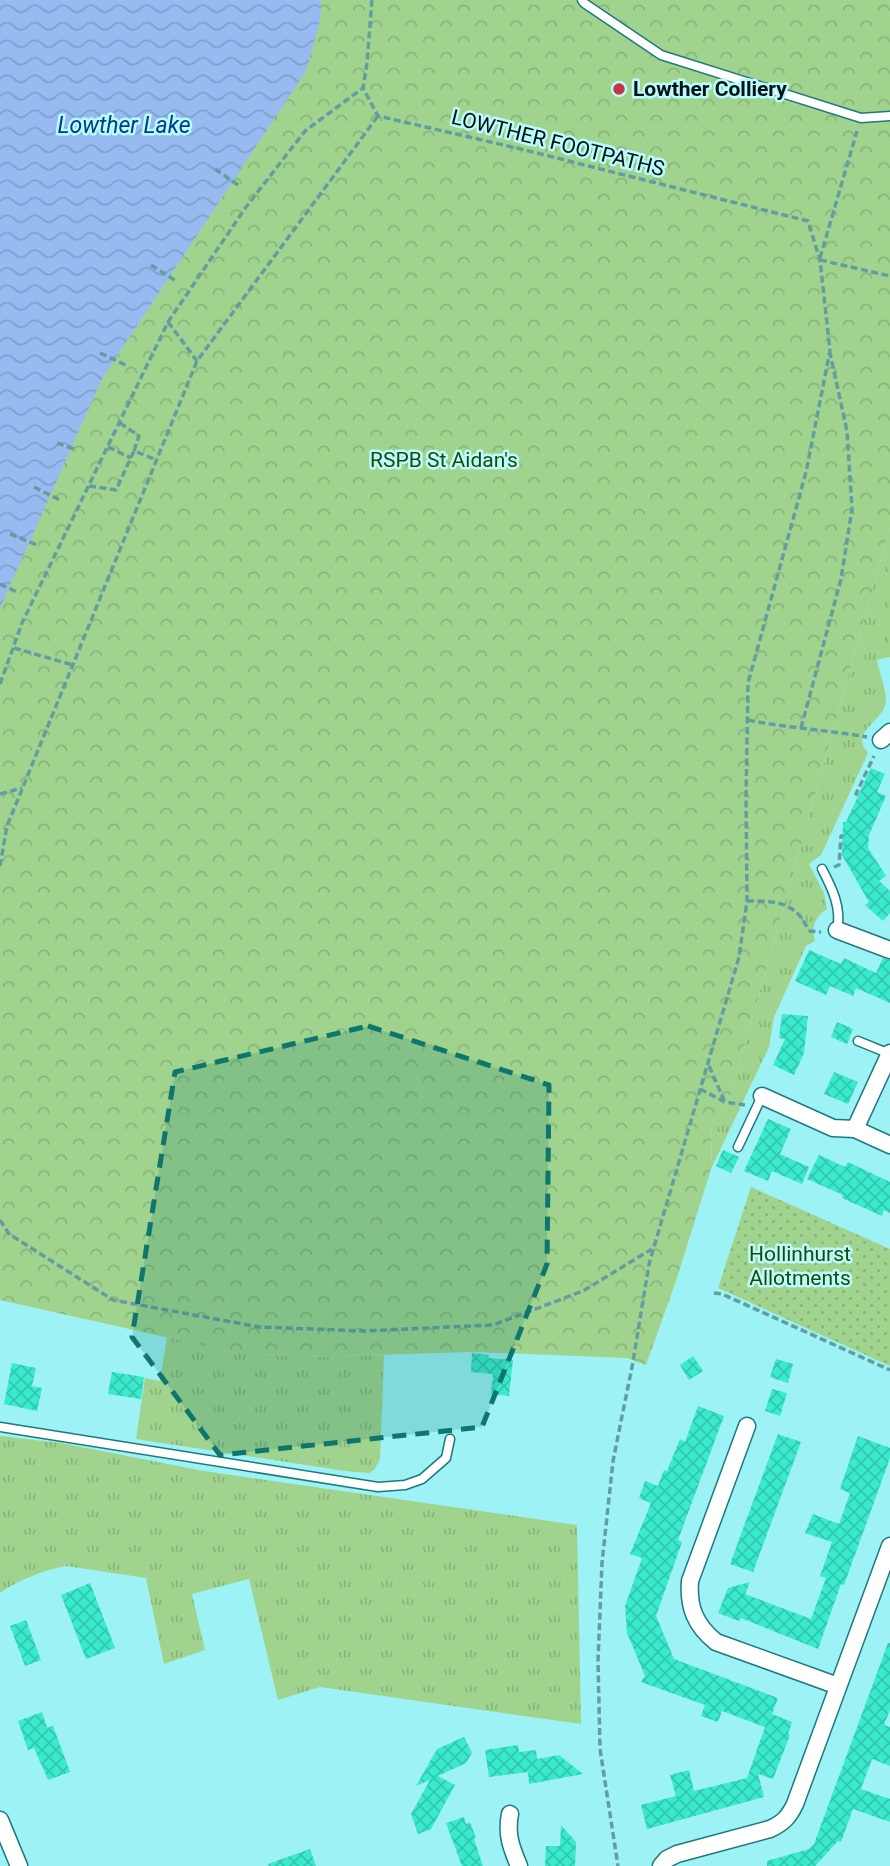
<svg xmlns="http://www.w3.org/2000/svg" width="890" height="1866" font-family="Roboto,sans-serif">
<defs>
<pattern id="grass-tufts" width="24" height="20" patternUnits="userSpaceOnUse" patternTransform="scale(1.75)"><rect width="24" height="20" fill="#a0d48e"/><path d="M3 7l-1-3M5 7V3M7 7l1-3M15 17l-1-3M17 17v-4M19 17l1-3" fill="none" stroke="#88b57a"/></pattern>
<pattern id="park-crowns" width="20" height="18" patternUnits="userSpaceOnUse" patternTransform="scale(1.75)"><rect width="20" height="18" fill="#a0d48e"/><path d="M2 6a3 3 0 1 1 6 0M12 15a3 3 0 1 1 6 0" fill="none" stroke="#88b57a"/></pattern>
<pattern id="garden-dots" width="8" height="8" patternUnits="userSpaceOnUse" patternTransform="scale(1.75)"><rect width="8" height="8" fill="#a0d48e"/><path d="M2 2h.1M6 6h.1" fill="none" stroke="#88b57a" stroke-width="1.8" stroke-linecap="round"/></pattern>
<pattern id="water-waves" width="16" height="10" patternUnits="userSpaceOnUse" patternTransform="scale(1.75)"><rect width="16" height="10" fill="#97bbf1"/><path d="M0 5q4-4 8 0t8 0" fill="none" stroke="#80a0ce"/></pattern>
<pattern id="building-cross-hatch" width="8" height="8" patternUnits="userSpaceOnUse" patternTransform="scale(1.75)"><rect width="8" height="8" fill="#3aeacc"/><path d="M0 0l8 8M0 8l8-8" fill="none" stroke="#31c8ae"/></pattern>
</defs>
<rect width="100%" height="100%" fill="#9df2f5"/>
<g fill="url(#grass-tufts)">
<path d="M890 527V657L877 660C879 671 886 689 886 700 885 722 848 731 868 753L821 855 809 864 824 893 827 909C815 917 811 926 815 941L806 946 774 1017 769 1047 711 1169 712 1123 730 1098Z"/>
<path d="M167 1337 232 1352 300 1357 384 1355 380 1459 374 1470 369 1473 345 1471 136 1439 145 1378 160 1381Z"/>
<path d="M0 1436 61 1443 204 1471 577 1525 581 1724 320 1687 278 1700 249 1579 192 1594 205 1650 164 1664 146 1578 66 1566C44 1570 18 1580 0 1593Z"/>
</g>
<path fill="url(#park-crowns)" d="M0 0H890V527L730 1098 712 1123 711 1169 676 1281 646 1365 627 1358 473 1352 300 1357 232 1352 0 1300Z"/>
<path fill="url(#garden-dots)" d="M751 1187 890 1249V1366L718 1288Z"/>
<path fill="url(#water-waves)" d="M0 0H321L320 21 306 71 103 377 0 608Z"/>
<g fill="url(#building-cross-hatch)">
<path d="M871 768 885 774 877 792 886 796 869 835 868 848 886 876 879 881 890 891V913L883 921 865 905 869 902 842 855 843 822H846Z"/>
<path d="M809 950 841 964 844 958 876 973 883 958 890 960V1003L856 988 853 996 830 986 826 995 795 981Z"/>
<path d="M782 1014 808 1016 804 1053 794 1075 773 1065 785 1039 779 1038Z"/>
<path d="M837 1022 853 1029 847 1044 831 1037Z"/>
<path d="M834 1072 858 1082 848 1104 824 1094Z"/>
<path d="M768 1119 791 1129 780 1154 809 1167 802 1184 772 1171 768 1181 744 1171Z"/>
<path d="M723 1150 739 1157 731 1173 716 1166Z"/>
<path d="M819 1155 845 1167 848 1162 890 1182V1213L884 1210 882 1216 842 1198 843 1195 807 1179Z"/>
<path d="M472 1353 489 1355 488 1358 513 1360 509 1396 491 1394 493 1374 471 1372Z"/>
<path d="M693 1356 703 1371 689 1380 680 1365Z"/>
<path d="M776 1359 793 1364 788 1383 770 1377Z"/>
<path d="M12 1363 36 1368 32 1386 42 1388 37 1411 4 1404Z"/>
<path d="M112 1372 144 1377 141 1399 108 1394Z"/>
<path d="M772 1389 787 1393 780 1416 765 1411Z"/>
<path d="M698 1406 724 1416 678 1540 682 1542 656 1616 674 1659 778 1698 772 1714 792 1722 788 1734 790 1735 773 1779 758 1774 764 1797 647 1829 641 1805 676 1796 670 1775 689 1770 694 1791 747 1778 765 1727 722 1711 718 1722 701 1716 705 1705 641 1682 645 1676 627 1633 625 1606 642 1558 630 1554 651 1503 639 1498 645 1481 658 1486 664 1470 667 1471 680 1439 685 1442Z"/>
<path d="M778 1434 801 1442 753 1572 730 1564Z"/>
<path d="M858 1436 890 1448V1458L844 1585 841 1584 818 1649 741 1618 739 1621 718 1613 728 1588 750 1582 745 1594 811 1619 826 1578 820 1576 832 1542 805 1533 813 1514 839 1524 850 1493 840 1489Z"/>
<path d="M90 1583 115 1648 86 1659 61 1595Z"/>
<path d="M26 1620 41 1660 25 1666 10 1626Z"/>
<path d="M888 1643H890V1710L884 1725 890 1727V1766L872 1759 861 1789 890 1799V1822L853 1809 841 1842 838 1841 815 1866H767V1861L809 1849 814 1844Z"/>
<path d="M42 1712 47 1728 53 1726 70 1772 48 1780 34 1748 28 1750 18 1721Z"/>
<path d="M464 1737 472 1753 466 1763 438 1776 455 1785 431 1829 418 1834 411 1814 430 1780 416 1786 437 1749Z"/>
<path d="M518 1745 519 1752 536 1750 537 1759 559 1755 583 1774 529 1784 528 1772 489 1777 485 1750Z"/>
<path d="M464 1817 466 1824 470 1822 476 1838 474 1839 483 1866H462L446 1823Z"/>
<path d="M561 1825 576 1842 575 1866H545L546 1846H560Z"/>
<path d="M310 1849 316 1866H269L268 1864Z"/>
</g>
<g fill="none" stroke-linecap="round" stroke-linejoin="round">
<g stroke="#1c7a7d" stroke-width="11">
<g id="service">
<path d="M582 0 584 3 661 55 861 118 890 116"/>
<path d="M822 869C832 888 842 908 837 930"/>
<path d="M858 1041 890 1054"/>
<path d="M738 1147 762 1096"/>
<path d="M0 1427 378 1487 405 1485 422 1479 446 1458 450 1439"/>
</g>
</g>
<g stroke="#1c7a7d" stroke-width="19">
<g id="minor">
<path d="M881 740 890 732"/>
<path d="M837 930 890 950"/>
<path d="M762 1096 833 1128 855 1129 890 1145"/>
<path d="M855 1129 890 1053"/>
<path d="M747 1426 690 1581C688 1607 695 1625 716 1642L838 1686"/>
<path d="M510 1814C506 1834 511 1847 519 1866"/>
<path d="M0 1820 19 1866"/>
<path d="M661 1866 667 1859 677 1854 770 1829C783 1823 789 1817 795 1804L890 1546"/>
</g>
</g>
<g stroke="#629ea1" stroke-width="3.5" stroke-dasharray="7 3.5" stroke-linecap="butt">
<path d="M372 0 367 63 363 88 378 116 521 149 808 221 820 260 830 351 806 472 748 683 746 797 747 901 739 957 649 1264 633 1362 613 1461 602 1563 598 1661 600 1749 618 1866"/>
<path d="M215 169 241 187"/>
<path d="M820 258 857 131"/>
<path d="M820 260 890 276"/>
<path d="M151 265 176 281"/>
<path d="M168 322 197 361"/>
<path d="M100 353 128 366"/>
<path d="M120 423 139 436 134 451"/>
<path d="M57 443 77 450"/>
<path d="M108 447 131 458"/>
<path d="M89 486 116 490 134 451 157 460"/>
<path d="M34 487 62 501"/>
<path d="M10 534 37 545"/>
<path d="M0 584 19 593"/>
<path d="M14 648 73 665"/>
<path d="M0 684 22 623 168 322 246 207 305 131 363 88"/>
<path d="M748 720C787 728 827 730 867 737"/>
<path d="M801 728 841 579 852 509 847 431 830 353"/>
<path d="M0 794 22 788"/>
<path d="M858 795 856 794 874 756"/>
<path d="M0 866 7 826 197 361 378 116"/>
<path d="M834 867 839 865 841 836H843"/>
<path d="M747 901C766 901 786 900 800 916 804 921 806 926 810 931L821 932"/>
<path d="M709 1066 724 1100"/>
<path d="M700 1089 725 1102 745 1105"/>
<path d="M0 1220 9 1234 113 1300 259 1327 365 1331 493 1325 583 1291 652 1249"/>
<path d="M714 1293 722 1294 890 1370"/>
</g>
<use href="#service" stroke="#fff" stroke-width="8"/>
<use href="#minor" stroke="#fff" stroke-width="16"/>
</g>
<path fill="#0f766e" fill-opacity="0.2" stroke="#0f766e" stroke-width="5" stroke-dasharray="14 9" stroke-linejoin="round" d="M368 1026 549 1085 547 1264 482 1427 220 1455 132 1337 175 1072Z"/>
<circle fill="#c53549" stroke="#bafcfe" stroke-width="2.5" cx="619" cy="89" r="7"/>
<g text-anchor="middle" dominant-baseline="central" stroke-width="5" stroke-linejoin="round" paint-order="stroke">
<g font-size="21" font-weight="bold" fill="#001213" stroke="#bafcfe" text-anchor="start">
<text x="633" y="89">Lowther Colliery</text>
</g>
<g font-size="21" fill="#001213" stroke="#bafcfe">
<text transform="translate(558 143) rotate(14)">LOWTHER FOOTPATHS</text>
</g>
<g font-size="21" fill="#1d4908" stroke="#bafcfe">
<text x="444" y="460">RSPB St Aidan's</text>
<text x="800" y="1254">Hollinhurst<tspan x="800" dy="24">Allotments</tspan></text>
</g>
<g font-size="23" font-style="italic" fill="#003c88" stroke="#bafcfe">
<text x="124" y="125">Lowther Lake</text>
</g>
</g>
</svg>
